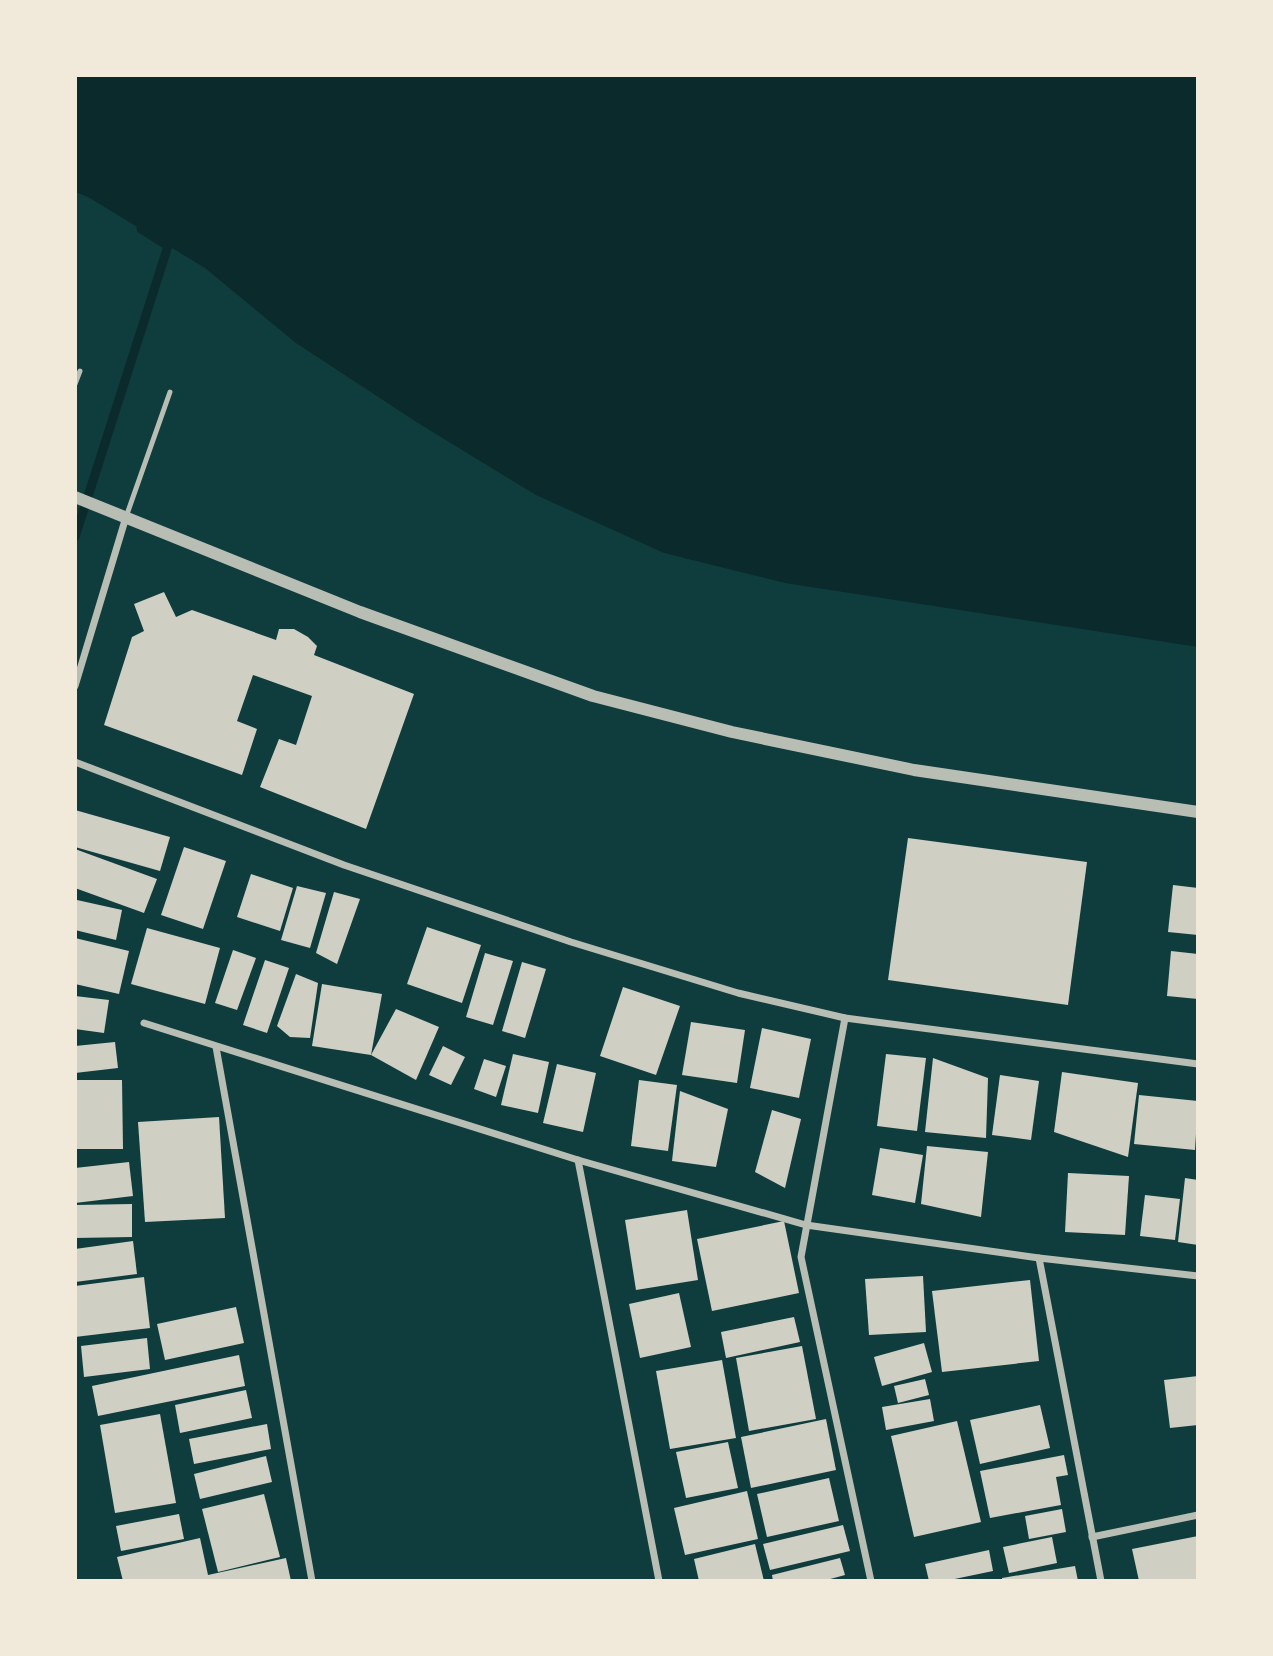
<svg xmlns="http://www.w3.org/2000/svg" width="1273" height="1656" font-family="'Roboto Condensed',sans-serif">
<rect width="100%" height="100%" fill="#0f3d3e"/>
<path fill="#0a2a2b" d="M75 75H1198V647L785 583 664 553 536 495 418 423 296 343 205 268 88 197 75 192Z"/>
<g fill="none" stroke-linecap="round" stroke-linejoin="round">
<path stroke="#0a2a2b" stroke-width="9" d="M75 537 168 246 141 229"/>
</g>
<g fill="#cfcfc3">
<path d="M164 592 176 617 192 610 276 640 279 629H294L308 637 317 646 314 655 414 694 366 829 260 787 279 739 296 745 312 696 253 675 237 721 257 729 242 775 104 725 132 637 144 631 134 604Z"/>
<path d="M75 810 170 837 160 871 75 847Z"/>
<path d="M908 838 1087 862 1068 1005 888 980Z"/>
<path d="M184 847 226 861 203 929 161 915Z"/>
<path d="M75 849 157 879 144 913 75 888Z"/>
<path d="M251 874 293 888 280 931 237 917Z"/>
<path d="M1173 885 1198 888V935L1168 932Z"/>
<path d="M297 886 326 893 310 948 281 940Z"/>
<path d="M334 892 360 899 337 964 316 953Z"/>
<path d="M77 900 122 910 116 940 75 930Z"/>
<path d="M427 927 481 945 462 1003 407 984Z"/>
<path d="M147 928 220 948 205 1004 131 984Z"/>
<path d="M75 938 129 951 119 994 75 984Z"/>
<path d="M233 950 256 958 237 1010 215 1003Z"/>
<path d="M1171 951 1198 954V999L1167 996Z"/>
<path d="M485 953 513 961 493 1025 466 1017Z"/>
<path d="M265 960 289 968 267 1033 243 1025Z"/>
<path d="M522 962 546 969 525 1038 502 1031Z"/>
<path d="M296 974 318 983 310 1038 290 1037 277 1026Z"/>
<path d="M322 984 382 994 371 1055 312 1046Z"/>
<path d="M623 987 680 1006 656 1075 600 1056Z"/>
<path d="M75 996 109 1000 104 1033 75 1029Z"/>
<path d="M396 1009 439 1027 416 1080 371 1055Z"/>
<path d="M691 1022 745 1030 737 1083 682 1075Z"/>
<path d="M762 1028 811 1039 799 1098 750 1088Z"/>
<path d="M115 1042 118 1068 75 1073V1046Z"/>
<path d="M443 1046 465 1057 451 1085 429 1075Z"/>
<path d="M513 1054 549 1062 538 1113 501 1105Z"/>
<path d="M886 1054 926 1058 917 1131 877 1126Z"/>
<path d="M933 1058 988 1078 986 1138 925 1132Z"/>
<path d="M484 1059 506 1066 496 1097 474 1089Z"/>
<path d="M557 1064 596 1073 583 1132 543 1123Z"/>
<path d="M1062 1072 1138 1083 1128 1157 1054 1132Z"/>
<path d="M1000 1075 1039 1081 1031 1140 992 1135Z"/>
<path d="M75 1080H122L123 1149H75Z"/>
<path d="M639 1080 677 1085 668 1151 631 1146Z"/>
<path d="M680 1091 728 1109 716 1167 672 1161Z"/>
<path d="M1139 1095 1198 1101 1195 1150 1134 1144Z"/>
<path d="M772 1110 801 1119 785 1188 755 1172Z"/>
<path d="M219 1117 225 1218 145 1222 138 1122Z"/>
<path d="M927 1146 988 1152 981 1217 921 1204Z"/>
<path d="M880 1148 923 1155 915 1203 872 1195Z"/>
<path d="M129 1162 133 1196 75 1203V1168Z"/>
<path d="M1068 1173 1129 1176 1125 1235 1065 1232Z"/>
<path d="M1185 1178 1198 1180V1245L1178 1242Z"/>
<path d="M1145 1195 1180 1199 1175 1240 1140 1236Z"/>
<path d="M132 1204V1237L75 1238V1205Z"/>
<path d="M687 1210 698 1280 636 1290 625 1220Z"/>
<path d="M784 1221 799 1293 712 1311 697 1239Z"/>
<path d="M133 1241 137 1274 75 1282V1249Z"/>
<path d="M923 1276 926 1332 869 1335 865 1279Z"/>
<path d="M144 1277 150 1328 75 1337V1286Z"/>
<path d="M1030 1280 1039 1361 942 1372 932 1291Z"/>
<path d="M679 1293 691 1347 640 1358 629 1304Z"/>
<path d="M236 1307 244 1343 165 1360 157 1324Z"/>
<path d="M794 1317 800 1342 726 1358 721 1332Z"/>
<path d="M147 1338 150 1369 84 1377 81 1346Z"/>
<path d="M924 1343 932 1372 882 1386 874 1357Z"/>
<path d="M802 1346 816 1419 749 1431 736 1358Z"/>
<path d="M239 1355 245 1386 98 1416 92 1386Z"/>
<path d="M722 1360 736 1438 670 1449 656 1371Z"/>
<path d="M1198 1376V1425L1170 1428 1164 1380Z"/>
<path d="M925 1379 929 1395 898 1403 894 1386Z"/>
<path d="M246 1390 252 1418 180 1433 175 1405Z"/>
<path d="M930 1399 934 1421 886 1430 882 1407Z"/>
<path d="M1040 1405 1050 1448 980 1464 970 1420Z"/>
<path d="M160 1414 176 1503 115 1513 100 1425Z"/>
<path d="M826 1419 836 1470 751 1488 741 1437Z"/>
<path d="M957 1421 981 1522 914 1537 891 1436Z"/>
<path d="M267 1424 271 1449 194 1464 189 1439Z"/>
<path d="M728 1442 738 1488 686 1498 676 1452Z"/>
<path d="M1064 1455 1068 1475 1056 1477 1061 1505 990 1518 980 1471Z"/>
<path d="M266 1456 272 1482 200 1499 194 1474Z"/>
<path d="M829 1478 839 1521 767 1537 757 1494Z"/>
<path d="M747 1491 758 1539 685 1555 674 1508Z"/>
<path d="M264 1494 280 1557 218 1572 202 1509Z"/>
<path d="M1062 1509 1066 1532 1029 1539 1025 1516Z"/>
<path d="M179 1514 184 1539 121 1551 116 1526Z"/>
<path d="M843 1525 850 1551 770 1570 763 1544Z"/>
<path d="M1198 1536V1581H1139L1132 1549Z"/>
<path d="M1052 1537 1057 1563 1009 1573 1003 1547Z"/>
<path d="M200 1538 208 1575 286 1558 291 1581H123L117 1557Z"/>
<path d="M755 1544 764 1581H699L694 1559Z"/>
<path d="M989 1550 993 1571 945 1581H929L925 1564Z"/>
<path d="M840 1558 845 1575 823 1581H773L772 1575Z"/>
<path d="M1075 1566 1078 1581H1002V1578Z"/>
</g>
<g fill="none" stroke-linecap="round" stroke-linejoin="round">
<g stroke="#b8beb3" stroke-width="5">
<path d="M75 384 80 371"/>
<path d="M126 517 170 392"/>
</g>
<g stroke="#b8beb3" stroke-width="7">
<path d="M75 686 126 517"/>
<path d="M75 762 344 865 571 942 738 993 845 1018 1198 1064"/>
<path d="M845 1018 801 1257 871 1581"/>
<path d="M144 1023 578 1160 806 1225 1039 1258 1198 1276"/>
<path d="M216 1047 312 1581"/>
<path d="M578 1160 659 1581"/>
<path d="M1039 1258 1101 1581"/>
<path d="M1092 1537 1198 1515"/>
</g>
<path stroke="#b8beb3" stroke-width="12" d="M75 497 360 612 593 696 732 732 914 770 1198 812"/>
</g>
<rect width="1273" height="1656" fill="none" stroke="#f1e9da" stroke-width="154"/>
</svg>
